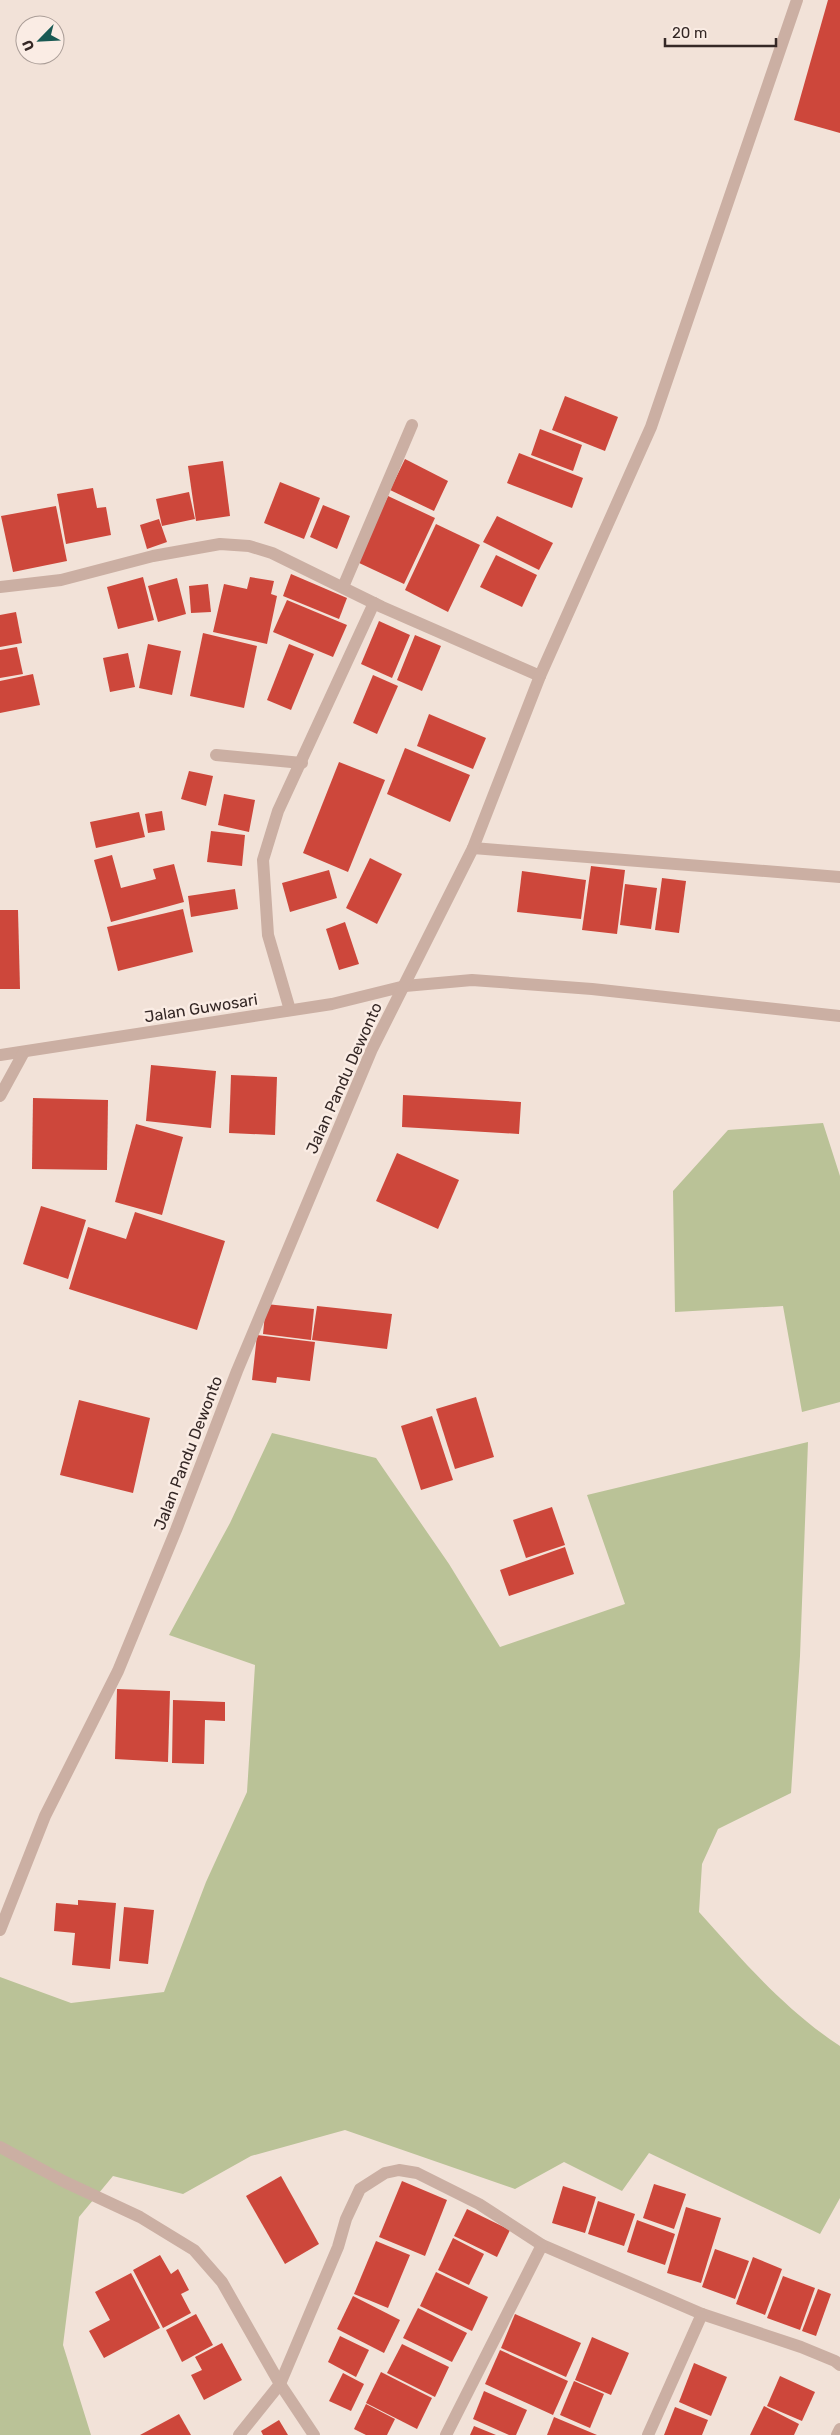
<svg xmlns="http://www.w3.org/2000/svg" width="840" height="2435" font-family="Rubik,sans-serif">
<rect width="100%" height="100%" fill="#f2e2d8"/>
<g fill="#bac297">
<path d="M823 1123 840 1176V1402L802 1412 783 1306 675 1312 673 1191 728 1130Z"/>
<path d="M272 1433 376 1458 449 1564 500 1647 625 1604 587 1495 808 1442 800 1656 791 1793 718 1829 702 1864 699 1912C742 1960 785 2010 840 2046V2198L820 2234 649 2153 622 2191 564 2162 515 2189 345 2130 251 2156 183 2194 113 2176 79 2217 63 2345 91 2435H0V1977L71 2003 164 1992 206 1882 247 1792 255 1665 169 1635 230 1523Z"/>
</g>
<g fill="#cd473b">
<path d="M828 0H840V133L794 120Z"/>
<path d="M565 396 618 417 605 451 552 430Z"/>
<path d="M540 429 582 445 573 471 531 455Z"/>
<path d="M519 453 583 478 572 508 507 483Z"/>
<path d="M405 459 448 481 434 511 390 490Z"/>
<path d="M223 461 230 516 196 521 188 466Z"/>
<path d="M280 482 320 498 304 539 264 523Z"/>
<path d="M93 488 97 508 106 507 111 535 66 544 57 494Z"/>
<path d="M189 492 195 519 162 526 156 499Z"/>
<path d="M388 496 435 518 404 584 357 562Z"/>
<path d="M323 505 350 516 337 549 310 537Z"/>
<path d="M56 506 67 561 13 572 1 516Z"/>
<path d="M497 516 553 543 539 570 483 542Z"/>
<path d="M159 519 167 542 147 549 140 525Z"/>
<path d="M436 524 480 545 448 612 405 590Z"/>
<path d="M496 555 537 575 522 607 480 587Z"/>
<path d="M291 574 347 598 339 619 283 596Z"/>
<path d="M143 577 154 620 118 629 107 587Z"/>
<path d="M250 577 274 581 271 594 277 596 267 644 213 632 224 584 247 589Z"/>
<path d="M177 578 186 614 158 622 148 586Z"/>
<path d="M208 584 211 612 191 613 189 586Z"/>
<path d="M287 600 347 625 333 657 273 632Z"/>
<path d="M16 612 22 643 0 647V615Z"/>
<path d="M379 621 410 635 392 678 361 664Z"/>
<path d="M203 633 257 646 244 708 190 696Z"/>
<path d="M415 635 441 646 422 691 397 680Z"/>
<path d="M148 644 181 651 172 695 139 688Z"/>
<path d="M289 644 314 654 291 710 267 700Z"/>
<path d="M17 647 23 674 0 678V650Z"/>
<path d="M128 653 135 687 110 692 103 658Z"/>
<path d="M33 674 40 705 0 713V681Z"/>
<path d="M373 675 398 686 377 734 353 723Z"/>
<path d="M429 714 486 738 473 769 417 746Z"/>
<path d="M405 748 470 775 450 822 387 794Z"/>
<path d="M339 762 385 780 348 872 303 853Z"/>
<path d="M189 771 213 776 206 806 181 799Z"/>
<path d="M224 794 255 800 249 832 218 825Z"/>
<path d="M162 811 165 830 148 833 145 814Z"/>
<path d="M139 812 145 837 96 848 90 822Z"/>
<path d="M211 831 245 835 242 866 207 862Z"/>
<path d="M112 855 121 888 156 879 153 869 174 864 184 902 111 922 94 860Z"/>
<path d="M370 858 402 874 377 924 346 908Z"/>
<path d="M591 866 625 870 617 934 582 930Z"/>
<path d="M329 870 337 898 290 912 282 883Z"/>
<path d="M522 871 586 880 581 919 517 912Z"/>
<path d="M662 878 686 881 679 933 655 930Z"/>
<path d="M625 884 657 888 651 929 620 925Z"/>
<path d="M235 889 238 909 191 917 188 896Z"/>
<path d="M183 909 193 952 118 971 107 927Z"/>
<path d="M0 910H18L20 989H0Z"/>
<path d="M345 922 359 964 339 970 326 929Z"/>
<path d="M151 1065 216 1071 211 1128 146 1121Z"/>
<path d="M231 1075 277 1077 275 1135 229 1133Z"/>
<path d="M403 1095 521 1102 519 1134 402 1127Z"/>
<path d="M33 1098 108 1100 107 1170 32 1169Z"/>
<path d="M136 1124 183 1137 162 1215 115 1202Z"/>
<path d="M397 1153 459 1180 438 1229 376 1201Z"/>
<path d="M41 1206 86 1220 68 1279 23 1264Z"/>
<path d="M135 1212 225 1241 197 1330 69 1289 88 1227 126 1239Z"/>
<path d="M266 1304 314 1309 311 1340 263 1334Z"/>
<path d="M317 1306 392 1314 387 1349 312 1340Z"/>
<path d="M257 1335 315 1342 310 1381 277 1377 276 1383 252 1380Z"/>
<path d="M476 1397 494 1457 455 1469 436 1409Z"/>
<path d="M79 1400 150 1418 133 1493 60 1475Z"/>
<path d="M432 1416 453 1480 421 1490 401 1426Z"/>
<path d="M552 1507 565 1545 526 1558 513 1520Z"/>
<path d="M565 1547 574 1574 509 1596 500 1570Z"/>
<path d="M117 1689 170 1691 168 1762 115 1759Z"/>
<path d="M173 1700 225 1702V1721L205 1720 204 1764 172 1763Z"/>
<path d="M78 1900 116 1903 110 1969 72 1965 75 1933 54 1931 56 1903 78 1905Z"/>
<path d="M124 1907 154 1910 148 1964 119 1961Z"/>
<path d="M281 2176 319 2244 285 2264 246 2196Z"/>
<path d="M402 2181 447 2200 425 2256 379 2237Z"/>
<path d="M654 2184 686 2194 674 2229 643 2218Z"/>
<path d="M563 2186 596 2197 585 2233 552 2223Z"/>
<path d="M598 2201 635 2214 624 2246 588 2234Z"/>
<path d="M686 2207 721 2218 701 2283 667 2273Z"/>
<path d="M467 2209 510 2230 497 2257 454 2236Z"/>
<path d="M637 2220 675 2234 665 2265 627 2252Z"/>
<path d="M453 2238 484 2254 469 2285 438 2270Z"/>
<path d="M376 2241 410 2255 388 2308 354 2294Z"/>
<path d="M715 2249 749 2261 735 2299 702 2287Z"/>
<path d="M160 2255 171 2274 178 2269 189 2290 181 2294 191 2313 163 2328 133 2270Z"/>
<path d="M753 2257 782 2269 765 2315 736 2304Z"/>
<path d="M436 2272 488 2297 472 2331 420 2306Z"/>
<path d="M131 2273 160 2328 104 2358 89 2331 110 2320 95 2292Z"/>
<path d="M783 2276 815 2288 800 2330 767 2318Z"/>
<path d="M818 2289 831 2294 816 2336 802 2331Z"/>
<path d="M353 2296 400 2320 384 2353 337 2329Z"/>
<path d="M418 2308 467 2333 452 2362 403 2338Z"/>
<path d="M196 2314 213 2345 182 2362 166 2330Z"/>
<path d="M515 2314 581 2343 566 2377 501 2348Z"/>
<path d="M340 2336 369 2350 356 2377 328 2362Z"/>
<path d="M592 2337 629 2353 611 2395 575 2380Z"/>
<path d="M222 2343 242 2380 204 2400 191 2375 202 2370 195 2357Z"/>
<path d="M402 2344 449 2367 435 2397 387 2373Z"/>
<path d="M500 2350 568 2381 553 2415 485 2384Z"/>
<path d="M694 2363 727 2377 711 2416 679 2402Z"/>
<path d="M381 2372 432 2398 417 2429 366 2403Z"/>
<path d="M343 2373 364 2384 351 2411 329 2401Z"/>
<path d="M780 2376 815 2392 802 2421 767 2406Z"/>
<path d="M574 2381 604 2394 590 2428 560 2415Z"/>
<path d="M484 2391 527 2410 516 2435H509L473 2419Z"/>
<path d="M366 2404 395 2419 387 2435H366L354 2429Z"/>
<path d="M764 2406 799 2424 794 2435H750Z"/>
<path d="M675 2407 708 2420 702 2435H664Z"/>
<path d="M179 2414 191 2435H140Z"/>
<path d="M554 2417 597 2435H547Z"/>
<path d="M279 2420 288 2435H263L261 2431Z"/>
<path d="M474 2426 496 2435H470Z"/>
</g>
<g fill="none" stroke-linecap="round" stroke-linejoin="round">
<g stroke="#cbafa3" stroke-width="12">
<path d="M0 587 61 580 153 556 220 544 249 546 272 553 382 607 540 676"/>
<path d="M343 587 412 425"/>
<path d="M216 755 302 763"/>
<path d="M473 848 840 877"/>
<path d="M290 1010 268 935 263 860 278 811 374 603"/>
<path d="M0 1055 332 1004 405 986 472 980 592 989 840 1016"/>
<path d="M0 1096 24 1052"/>
<path d="M0 1930 45 1816 118 1671 176 1530 237 1371 372 1049 473 848 540 676 651 427 797 0"/>
<path d="M0 2147 65 2182 140 2217 194 2250 222 2282 280 2384 314 2435"/>
<path d="M239 2435 280 2384 338 2247 346 2219 360 2189 385 2173 399 2170 417 2173 479 2204 542 2245 702 2314 801 2347 835 2361 840 2365"/>
<path d="M446 2435 542 2245"/>
<path d="M648 2435 702 2314"/>
<path d="M837 2435 840 2429"/>
</g>
</g>
<g text-anchor="middle" dominant-baseline="central" stroke-width="5" stroke-linejoin="round" paint-order="stroke">
<g font-size="16" fill="#352826" stroke="#faece4">
<text transform="translate(201 1008) rotate(-9)">Jalan Guwosari</text>
<text transform="translate(344 1078) rotate(-66)">Jalan Pandu Dewonto</text>
<text transform="translate(188 1453) rotate(-69)">Jalan Pandu Dewonto</text>
</g>
</g>
<g transform="translate(40 40) rotate(246)"><circle r="24" fill="#faece4" stroke="#ab9e98"/>
<path d="M0-4L9 19L0 12L-9 19Z" fill="#195953"/>
<text y="-8" font-size="14" font-weight="bold" text-anchor="middle" fill="#352826">U</text>
</g>
<path d="M665 38v8h111v-8" fill="none" stroke="#352826" stroke-width="2.5"/>
<text x="672" y="38" font-size="15" fill="#352826" stroke="#faece4" stroke-width="4" paint-order="stroke">20 m</text>
</svg>
